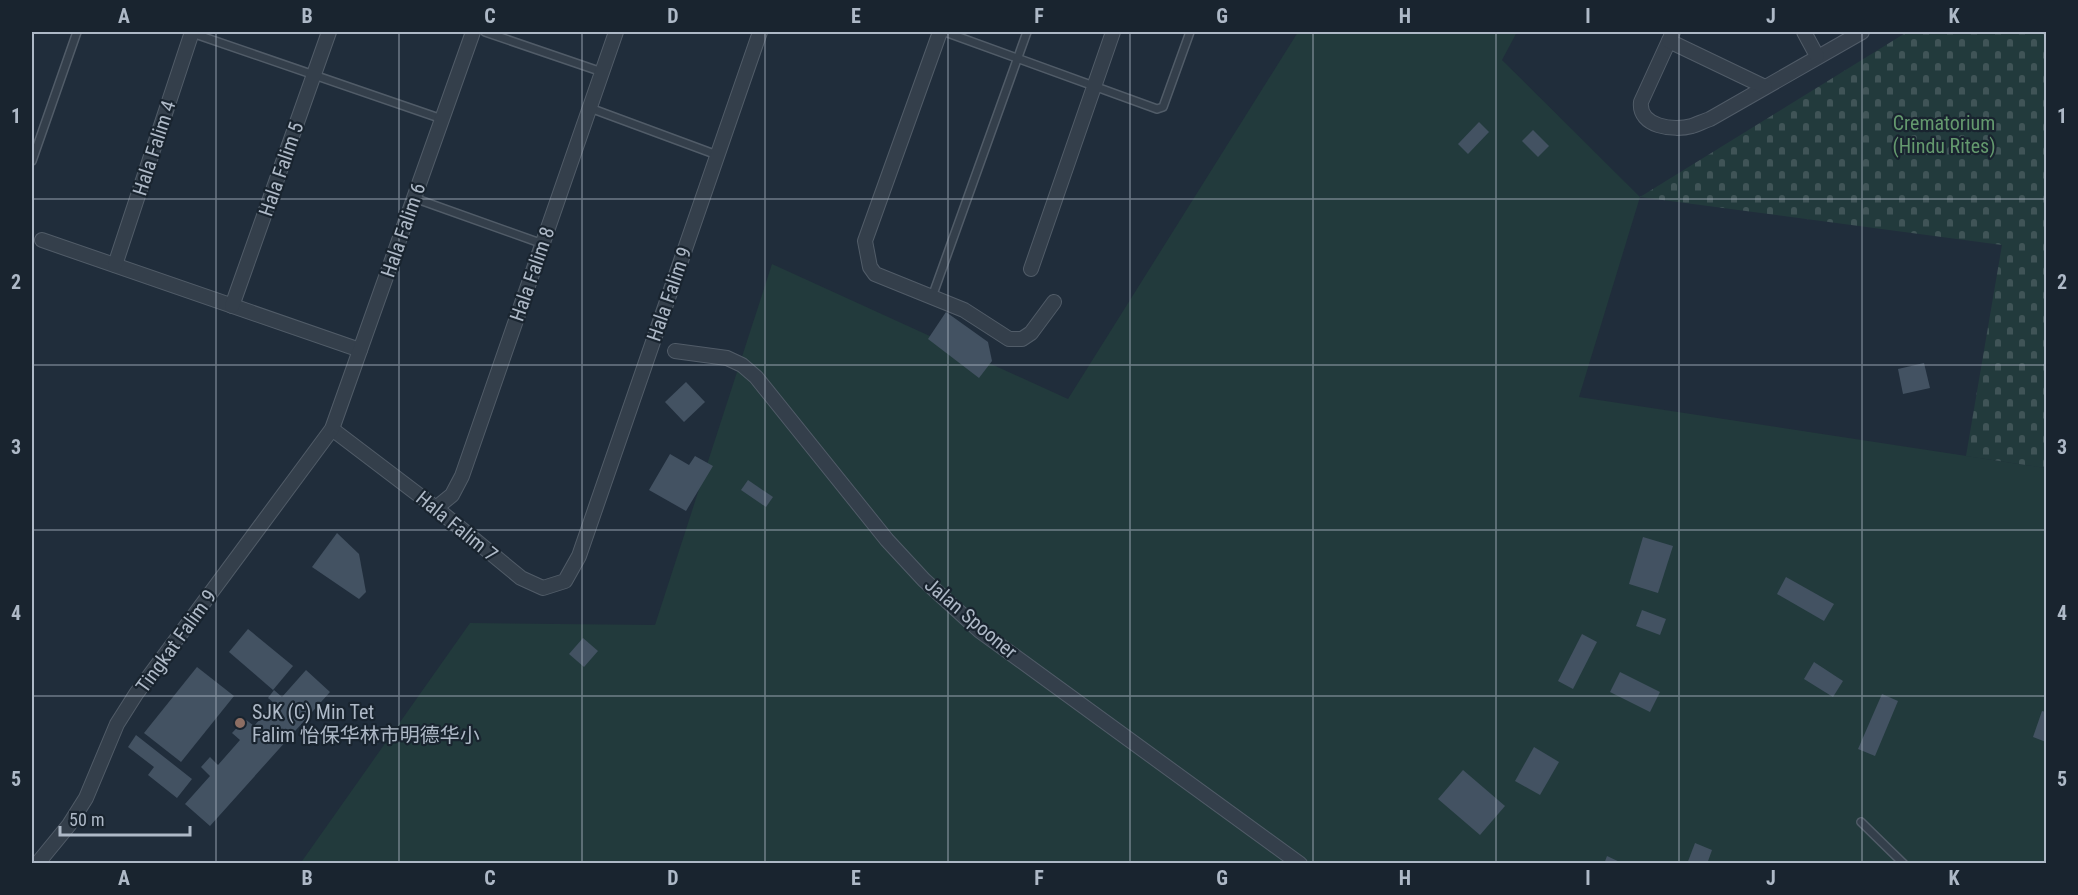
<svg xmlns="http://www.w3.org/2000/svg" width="2078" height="895" font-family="'Roboto Condensed','Noto Sans SC',sans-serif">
<defs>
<pattern id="cemetery-stones" width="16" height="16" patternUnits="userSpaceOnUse" patternTransform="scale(1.5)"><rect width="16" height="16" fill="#223a3c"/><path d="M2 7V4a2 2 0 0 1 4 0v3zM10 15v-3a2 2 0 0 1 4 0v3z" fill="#405457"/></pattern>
</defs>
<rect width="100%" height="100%" fill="#202d3b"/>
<path fill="#223a3c" d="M1298 32H1517L1502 60 1640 197 1579 397 2046 468V863L300 864 470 623 655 625 772 264 1068 399Z"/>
<path fill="url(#cemetery-stones)" d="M1907 32H2046V468L1966 456 2002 245 1640 197Z"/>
<g fill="#435262">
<path d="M1479 122 1489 132 1468 154 1458 144Z"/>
<path d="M1533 130 1549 146 1538 157 1522 141Z"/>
<path d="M946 312 988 342 992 361 979 378 928 339Z"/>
<path d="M1924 363 1930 388 1903 394 1898 369Z"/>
<path d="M686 382 705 402 684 422 665 402Z"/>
<path d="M670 454 689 465 695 456 713 466 686 511 649 490Z"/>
<path d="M748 480 773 497 766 507 741 490Z"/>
<path d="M337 533 359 554 366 592 359 599 312 567Z"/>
<path d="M1643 537 1673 546 1658 593 1629 584Z"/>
<path d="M1786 577 1834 604 1824 621 1777 594Z"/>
<path d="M1642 610 1666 619 1660 635 1636 626Z"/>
<path d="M248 629 293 666 273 690 229 652Z"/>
<path d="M1582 634 1597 642 1573 689 1558 681Z"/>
<path d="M583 638 598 651 584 667 569 654Z"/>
<path d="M1814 662 1843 681 1833 697 1804 679Z"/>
<path d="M197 667 234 696 181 762 144 733Z"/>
<path d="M306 670 330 692 210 826 185 804 210 776 201 767 210 757 218 765 240 740 232 733 245 719 254 726 274 703 268 698 274 690 282 697Z"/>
<path d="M1620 672 1660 692 1650 712 1610 692Z"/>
<path d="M1882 694 1898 701 1875 756 1858 749Z"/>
<path d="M2042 711 2046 712V742L2033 737Z"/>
<path d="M136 735 192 779 177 798 148 775 154 767 128 747Z"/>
<path d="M1534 747 1559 762 1540 795 1515 781Z"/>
<path d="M1463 770 1505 806 1480 835 1438 799Z"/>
<path d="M1695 843 1712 850 1707 864H1687Z"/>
<path d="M1607 856 1624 864H1604Z"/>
</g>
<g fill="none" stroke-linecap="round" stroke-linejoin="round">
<g stroke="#515c68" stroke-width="10">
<g id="service">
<path d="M485 32 602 72"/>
<path d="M945 32 1157 109 1163 107 1190 32"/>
<path d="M192 33 442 119"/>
<path d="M590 108 717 155"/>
<path d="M32 161 77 32"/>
<path d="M414 198 543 244"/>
<path d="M932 297 1027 32"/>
<path d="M1861 822 1904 864"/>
</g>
</g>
<g stroke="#515c68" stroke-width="16">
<g id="minor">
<path d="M940 32 865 241 870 267 875 274 964 310 1009 339H1022L1031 333 1054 302"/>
<path d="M1673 32 1641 102C1638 127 1674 131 1692 126 1698 124 1704 121 1710 119L1862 32"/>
<path d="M1804 32 1817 56"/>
<path d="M1669 41 1765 87"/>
<path d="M42 240 360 350"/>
<path d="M115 265 192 32"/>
<path d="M1031 269 1113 32"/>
<path d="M232 306 329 32"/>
<path d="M675 351 727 358 742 365 756 377 887 540 924 580 980 631 1300 864"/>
<path d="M332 429 436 508 521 578 543 588 565 581 579 556 760 32"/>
<path d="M436 508 452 495 462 476 616 32"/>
<path d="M37 864 69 825 86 798 117 724 136 694 332 429 473 32"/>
</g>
</g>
<use href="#service" stroke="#343f4b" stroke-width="7"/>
<use href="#minor" stroke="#343f4b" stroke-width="14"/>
</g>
<path fill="none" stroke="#aeb9c7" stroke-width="1.5" stroke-opacity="0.55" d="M216 32V864M399 32V864M582 32V864M765 32V864M948 32V864M1130 32V864M1313 32V864M1496 32V864M1679 32V864M1862 32V864M32 199H2046M32 365H2046M32 530H2046M32 696H2046"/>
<circle fill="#8d6e63" stroke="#19242f" stroke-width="2" cx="240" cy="723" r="6"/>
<g text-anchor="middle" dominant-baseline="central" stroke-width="4.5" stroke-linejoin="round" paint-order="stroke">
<g font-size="20" fill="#64996e" stroke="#19242f">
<text x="1944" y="123">Crematorium<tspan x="1944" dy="23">(Hindu Rites)</tspan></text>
</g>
<g font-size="20" fill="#aeb9c7" stroke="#19242f">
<text transform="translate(154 148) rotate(-72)">Hala Falim 4</text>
<text transform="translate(281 169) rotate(-71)">Hala Falim 5</text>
<text transform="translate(403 230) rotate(-71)">Hala Falim 6</text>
<text transform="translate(532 274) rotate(-71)">Hala Falim 8</text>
<text transform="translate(669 294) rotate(-71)">Hala Falim 9</text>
<text transform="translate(457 526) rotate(39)">Hala Falim 7</text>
<text transform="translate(971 618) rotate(40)">Jalan Spooner</text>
<text transform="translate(176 641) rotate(-54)">Tingkat Falim 9</text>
</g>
<g font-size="20" fill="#aeb9c7" stroke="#19242f" text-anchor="start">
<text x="252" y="712">SJK (C) Min Tet<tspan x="252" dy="23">Falim 怡保华林市明德华小</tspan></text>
</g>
</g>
<rect width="2078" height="895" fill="none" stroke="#19242f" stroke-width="66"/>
<path d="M60 826v9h130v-9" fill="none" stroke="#aeb9c7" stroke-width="3"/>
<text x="69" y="826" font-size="18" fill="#aeb9c7" stroke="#19242f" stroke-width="4.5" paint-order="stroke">50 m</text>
<rect x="33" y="33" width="2012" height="829" fill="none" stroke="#aeb9c7" stroke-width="2"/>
<g font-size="20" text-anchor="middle" font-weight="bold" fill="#aeb9c7">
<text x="124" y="23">A</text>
<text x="307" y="23">B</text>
<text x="490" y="23">C</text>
<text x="673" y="23">D</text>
<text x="856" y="23">E</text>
<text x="1039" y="23">F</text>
<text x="1222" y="23">G</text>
<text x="1405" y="23">H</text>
<text x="1588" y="23">I</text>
<text x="1771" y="23">J</text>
<text x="1954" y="23">K</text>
<text x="16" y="123">1</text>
<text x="2062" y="123">1</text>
<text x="16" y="289">2</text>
<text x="2062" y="289">2</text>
<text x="16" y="454">3</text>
<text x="2062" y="454">3</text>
<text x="16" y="620">4</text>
<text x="2062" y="620">4</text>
<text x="16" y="786">5</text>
<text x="2062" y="786">5</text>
<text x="124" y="885">A</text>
<text x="307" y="885">B</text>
<text x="490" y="885">C</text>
<text x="673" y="885">D</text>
<text x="856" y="885">E</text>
<text x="1039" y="885">F</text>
<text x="1222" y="885">G</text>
<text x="1405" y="885">H</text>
<text x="1588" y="885">I</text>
<text x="1771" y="885">J</text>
<text x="1954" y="885">K</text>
</g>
</svg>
